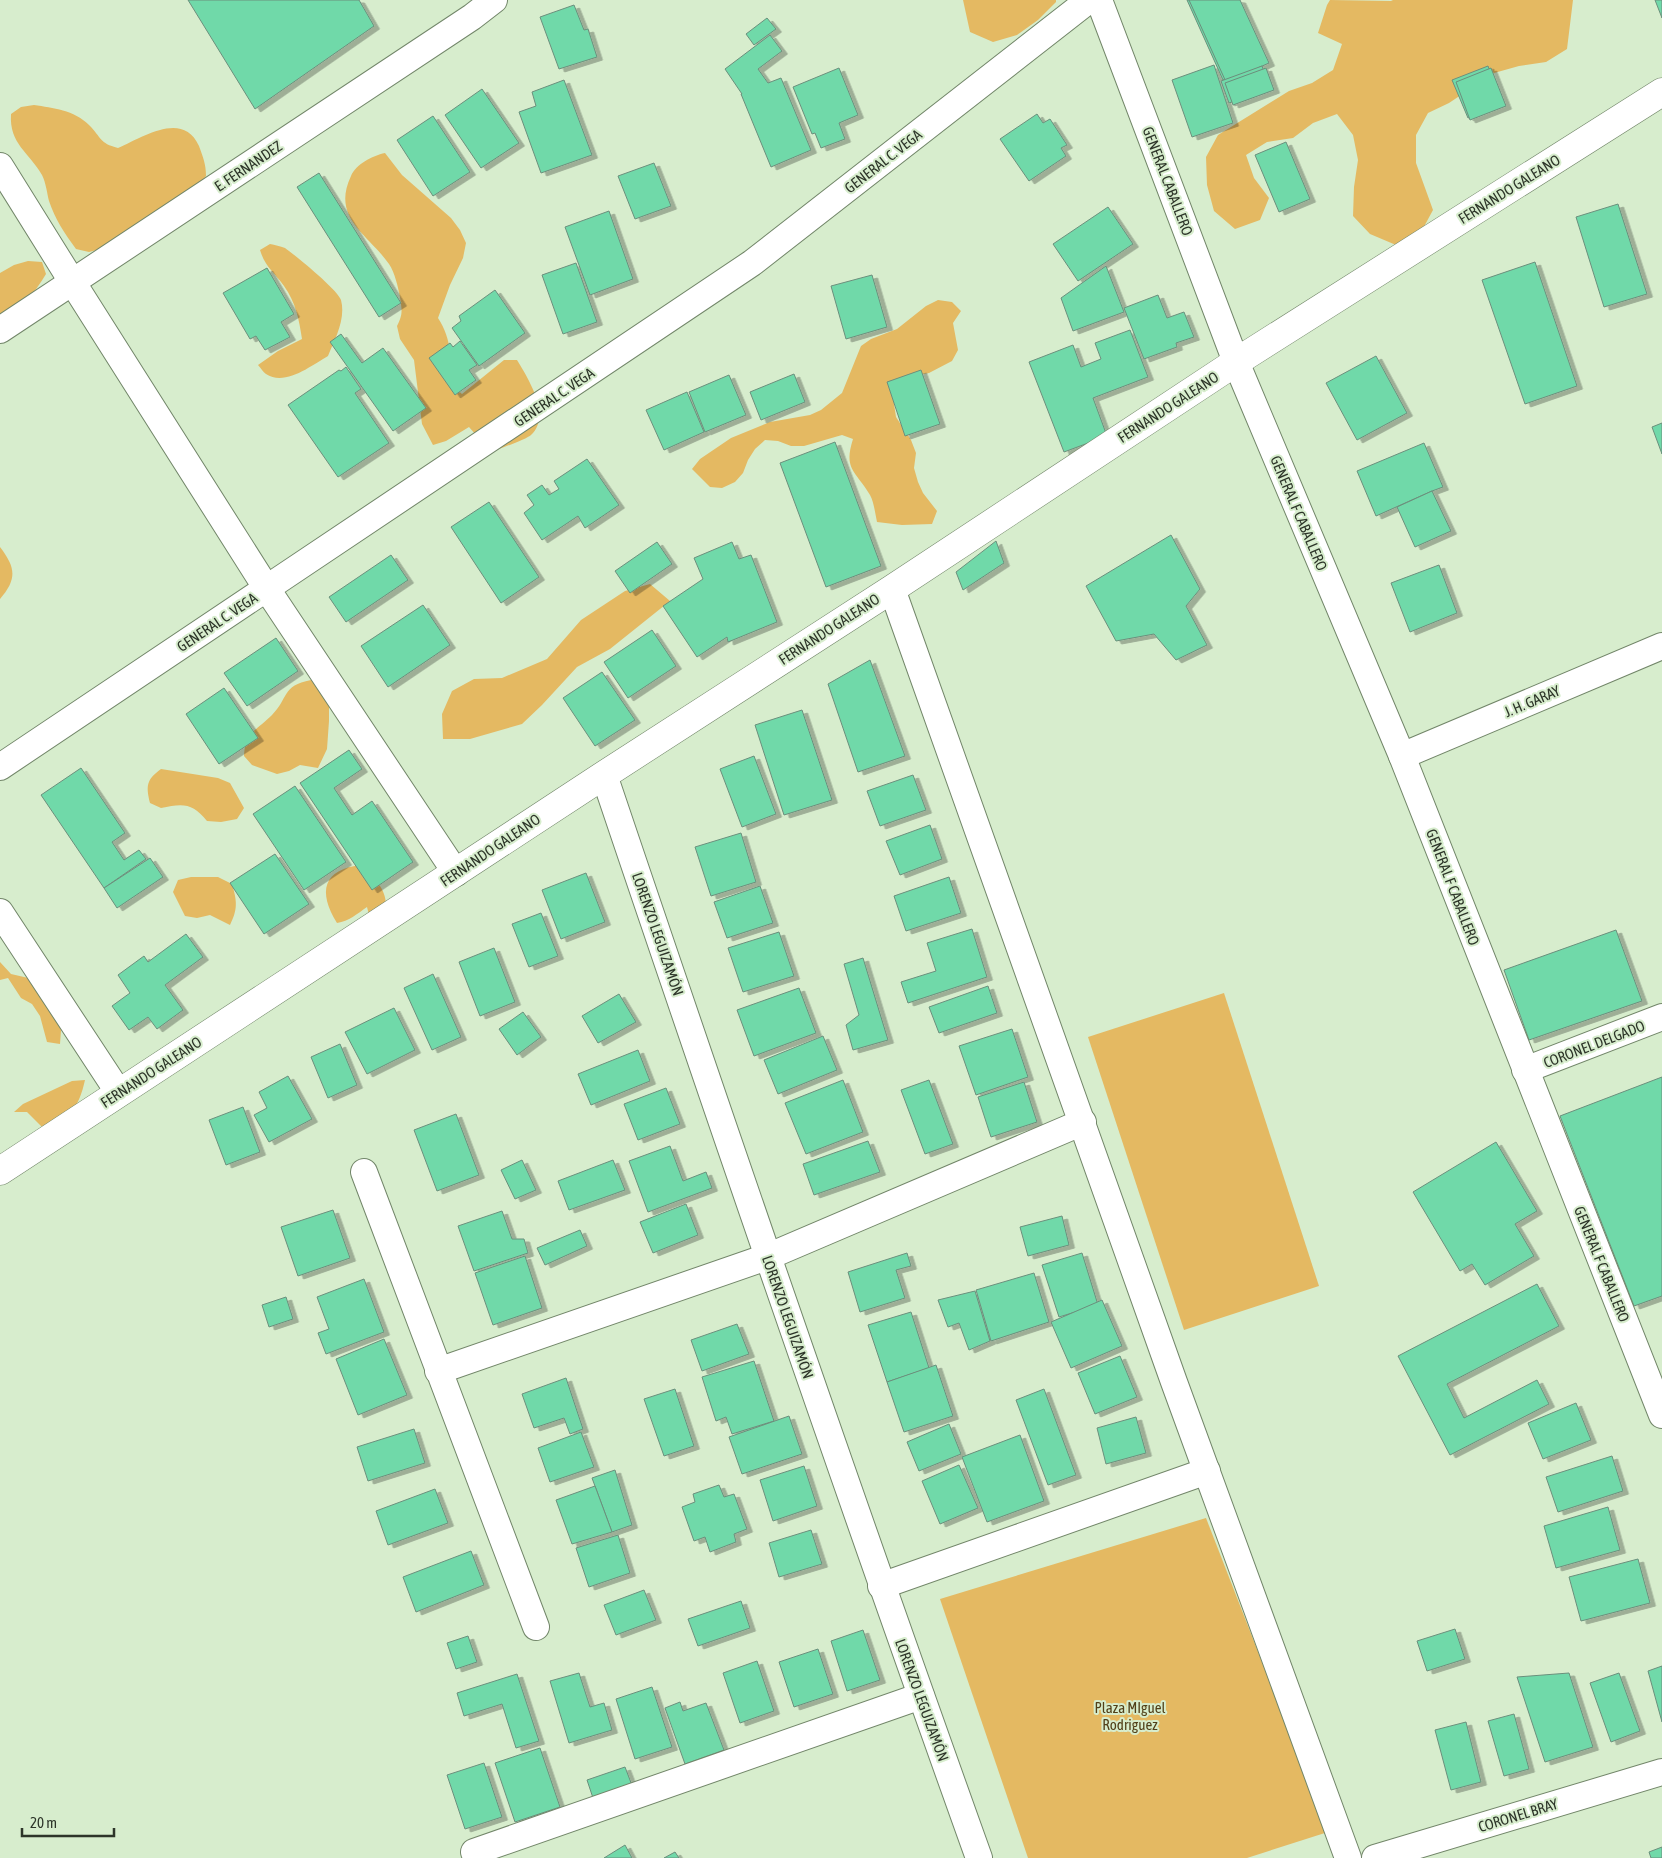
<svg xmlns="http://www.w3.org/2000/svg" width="1662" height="1858" font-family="'Asap Condensed',sans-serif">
<defs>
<filter id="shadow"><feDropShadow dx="5.5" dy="3" stdDeviation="0" flood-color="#0004"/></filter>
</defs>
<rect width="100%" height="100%" fill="#d7edcd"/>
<g fill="#e4b962">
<path d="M963 0H1056V2L1038 20 1017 35 993 42 970 32Z"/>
<path d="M1330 0 1391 1 1393 0H1573L1567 49 1546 62 1519 66 1494 73 1449 103 1428 113 1416 135V163L1433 210 1420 234 1396 245 1370 234 1353 216 1354 187 1358 160 1353 135 1337 114 1313 123 1293 138 1267 142 1246 155 1254 178 1269 198 1260 220 1235 229 1214 211 1207 185 1206 157 1218 135 1289 91 1312 83 1333 70 1342 44 1318 33 1327 5Z"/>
<path d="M34 105C53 108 74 110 89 125 102 138 99 143 118 148 143 137 183 110 199 146 203 157 206 164 206 176L188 198 132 241 89 252 76 249C65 234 55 219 49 201 47 193 46 183 42 175 29 152 9 144 11 114L21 107Z"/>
<path d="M385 153 402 175 451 218 460 230 466 243 463 258 450 285 438 318C452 339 451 361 452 385L462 394 504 360H517C528 378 552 416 531 435 527 439 499 449 491 452L469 427 446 441 433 445 422 424 414 360 400 339 397 326C403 314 402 311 400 297 398 287 395 273 389 264 368 234 331 218 351 176 356 164 372 156 385 153Z"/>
<path d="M270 244C275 245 280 246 285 248 295 255 338 290 341 300 346 319 335 339 328 356 312 365 285 387 266 374 263 372 261 368 258 365L278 351 302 339C299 319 296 303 284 286 275 273 265 267 260 250Z"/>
<path d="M28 261 42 262 46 274C35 293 19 311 0 322V273L14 265Z"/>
<path d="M938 300 952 302 961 311 953 323 958 350 952 361 929 373 917 375 898 392 894 404 896 417 911 440 916 453 914 468 918 482 923 493 937 511 932 524 902 525 877 522C875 513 874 502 870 495 856 471 843 470 853 439L842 435 804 446H791L778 441 765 440 755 449 748 460 743 473 735 482 722 488 710 487 692 469 700 459 731 438 770 422 810 415 821 410 842 393 861 346 871 339 897 329 926 306Z"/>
<path d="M0 547C16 568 17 579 0 599Z"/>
<path d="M650 584 670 601 610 649 577 667 542 705 522 724 470 739H443L442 714 452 691 474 679 502 678 547 659 581 620 625 591Z"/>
<path d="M311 680 324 682 329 694V721L327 749 318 768 300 765 289 771 277 774 252 765 244 756C245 732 256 731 272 715 289 698 281 686 311 680Z"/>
<path d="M161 769 218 778 230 783 244 808 237 819 221 822 207 821C193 803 183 803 161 808L150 803C146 786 146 780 161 769Z"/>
<path d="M362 865C373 877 386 888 386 905L369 915 367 907C357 914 349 921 337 923 318 892 322 869 362 865Z"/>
<path d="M191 877H218L232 884C237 901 238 909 230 925L210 915 197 918 185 916 173 892 178 880Z"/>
<path d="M0 962 11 974 37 980 61 1030 60 1044 47 1042 40 1016 32 1004 21 998 8 978 0 980Z"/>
<path d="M1224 993 1319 1286 1184 1330 1088 1037Z"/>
<path d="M85 1080C79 1107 70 1117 50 1135L27 1112H14L23 1104 72 1081Z"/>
<path d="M1206 1518 1328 1832 1247 1858H1028L940 1599Z"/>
</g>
<g fill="#70d9a9" stroke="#6b8f7c" filter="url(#shadow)">
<path d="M188 0H359L374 26 255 109Z"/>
<path d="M1187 0H1238L1265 61 1223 80Z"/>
<path d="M1189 0H1240L1269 63 1226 82Z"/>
<path d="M1655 0H1662V18Z"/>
<path d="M574 5 584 30 588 29 597 57 559 69 540 17Z"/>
<path d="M767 18 776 29 754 45 746 34Z"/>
<path d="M770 35 782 51 758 69 768 83 781 78 811 150 771 167 741 94H742L725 69Z"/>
<path d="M1214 65 1233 123 1192 137 1172 80Z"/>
<path d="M1262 66 1270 88 1229 103 1221 81Z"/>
<path d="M1488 66 1503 104 1468 118 1452 80Z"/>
<path d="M839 68 858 115 839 123 845 139 821 148 815 133 812 134 793 87Z"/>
<path d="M1266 68 1274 90 1233 105 1225 83Z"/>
<path d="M1491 68 1506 106 1470 120 1456 82Z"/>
<path d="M564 80 592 155 541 173 519 112 536 106 532 92Z"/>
<path d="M482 89 519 143 481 168 445 115Z"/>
<path d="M1037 114 1043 123 1050 119 1067 145 1061 148 1066 156 1029 181 1000 139Z"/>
<path d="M433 116 470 172 433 196 397 140Z"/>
<path d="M1286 142 1310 199 1279 212 1255 155Z"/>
<path d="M654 163 671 206 635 219 618 176Z"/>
<path d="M319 173 401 303 379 317 297 187Z"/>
<path d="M1618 204 1647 294 1604 307 1576 217Z"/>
<path d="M1108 207 1133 244 1078 281 1053 244Z"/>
<path d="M609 211 633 279 590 295 565 227Z"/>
<path d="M1535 262 1577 386 1525 404 1482 280Z"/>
<path d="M576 263 597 322 563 334 542 275Z"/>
<path d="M1106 266 1124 312 1073 331 1061 298Z"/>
<path d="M267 268 294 314 281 322 290 337 265 350 256 336 250 339 223 293Z"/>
<path d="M872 275 887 327 846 339 831 286Z"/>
<path d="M495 290 525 333 479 366 452 328 461 321 459 316Z"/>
<path d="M1158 295 1167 318 1184 312 1194 337 1176 343 1177 347 1144 359 1124 308Z"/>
<path d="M1130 330 1148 377 1093 398 1107 436 1064 452 1029 362 1073 345 1081 367 1101 359 1095 343Z"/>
<path d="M341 334 362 363 383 348 426 408 393 431 330 342Z"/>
<path d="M460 341 477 365 469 370 476 380 455 395 429 358 450 343 453 347Z"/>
<path d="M1376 356 1407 413 1357 440 1326 383Z"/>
<path d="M346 367 361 389 355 393 389 443 338 477 288 405 339 370 341 371Z"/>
<path d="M921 370 940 424 905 436 887 382Z"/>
<path d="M794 374 805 402 761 420 750 392Z"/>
<path d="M729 375 746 415 705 432 689 392Z"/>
<path d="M687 392 704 432 664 450 646 410Z"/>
<path d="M1662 423V454L1652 427Z"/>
<path d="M835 442 881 566 826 587 780 463Z"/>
<path d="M1424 443 1443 487 1432 491 1376 516 1357 471Z"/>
<path d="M587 459 619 505 585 528 578 516 542 540 524 513 534 505 527 495 542 485 549 495 559 489 554 481Z"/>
<path d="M1432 491 1451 531 1415 547 1397 507Z"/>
<path d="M489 502 539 577 501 603 451 527Z"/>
<path d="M1171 535 1200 589 1186 606 1207 645 1176 660 1154 634 1116 641 1086 586Z"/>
<path d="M996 541 1004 563 963 590 956 572Z"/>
<path d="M657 542 672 564 630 593 615 571Z"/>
<path d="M732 542 739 559 751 555 777 622 728 642 727 637 697 657 663 606 703 579 694 558Z"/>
<path d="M391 555 408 580 346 622 329 597Z"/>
<path d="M1439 565 1457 613 1410 632 1391 583Z"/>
<path d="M423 605 450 645 388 687 361 646Z"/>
<path d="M652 630 676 666 628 698 604 662Z"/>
<path d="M276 638 298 671 247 706 224 673Z"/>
<path d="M870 660 905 756 858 772 828 684Z"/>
<path d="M602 672 635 720 595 746 563 698Z"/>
<path d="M224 688 258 738 219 764 186 714Z"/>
<path d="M802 710 832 800 784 815 755 725Z"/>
<path d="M349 750 362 769 334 788 352 815 372 801 413 862 372 890 300 783Z"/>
<path d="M754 756 776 814 742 827 720 769Z"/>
<path d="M81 768 125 833 112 842 124 860 139 850 146 859 104 888 41 795Z"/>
<path d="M913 775 926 810 880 826 867 791Z"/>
<path d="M295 786 346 862 304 890 253 814Z"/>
<path d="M930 825 942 859 900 875 886 841Z"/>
<path d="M741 833 756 882 711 896 695 847Z"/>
<path d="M275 854 309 904 264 934 230 883Z"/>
<path d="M150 858 163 877 117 908 104 888Z"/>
<path d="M586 873 605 922 561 939 542 890Z"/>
<path d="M949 877 961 913 906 931 894 896Z"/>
<path d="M760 886 773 923 727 938 714 902Z"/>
<path d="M541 913 558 956 529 967 512 924Z"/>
<path d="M972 929 987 977 908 1003 901 982 936 971 927 943Z"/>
<path d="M1616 930 1642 1001 1529 1040 1504 970Z"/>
<path d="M779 932 794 976 743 992 728 948Z"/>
<path d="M186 934 203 957 165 985 183 1010 157 1029 148 1017 129 1030 112 1006 130 993 118 975 144 956 148 962Z"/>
<path d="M494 948 515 1002 480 1016 459 962Z"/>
<path d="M863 958 888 1040 853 1050 846 1025 859 1015 844 964Z"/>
<path d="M433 974 461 1037 432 1050 404 988Z"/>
<path d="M988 986 997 1013 939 1033 929 1007Z"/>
<path d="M799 988 816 1033 754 1056 737 1010Z"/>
<path d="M619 994 636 1022 598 1043 582 1016Z"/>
<path d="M394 1008 415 1050 367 1074 345 1032Z"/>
<path d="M523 1012 541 1037 517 1055 499 1029Z"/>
<path d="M1012 1029 1028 1077 976 1095 959 1046Z"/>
<path d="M823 1036 837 1070 778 1094 764 1060Z"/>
<path d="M340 1044 357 1085 328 1098 311 1057Z"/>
<path d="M638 1050 650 1081 591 1105 578 1074Z"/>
<path d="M288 1076 312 1119 269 1142 254 1115 267 1108 259 1092Z"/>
<path d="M1662 1077V1296L1634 1306 1560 1116Z"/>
<path d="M843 1080 863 1132 806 1154 785 1103Z"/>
<path d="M929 1080 953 1144 925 1154 901 1090Z"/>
<path d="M1024 1082 1037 1122 991 1137 978 1097Z"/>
<path d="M666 1088 680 1124 638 1140 624 1104Z"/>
<path d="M243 1107 260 1152 226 1165 209 1120Z"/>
<path d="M456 1114 479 1175 437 1191 414 1130Z"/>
<path d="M868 1141 880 1172 814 1195 803 1164Z"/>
<path d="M1496 1142 1537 1211 1515 1224 1534 1256 1485 1285 1472 1264 1460 1271 1413 1192Z"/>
<path d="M670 1146 683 1181 706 1172 712 1188 648 1212 629 1161Z"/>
<path d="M522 1160 536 1190 515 1199 501 1170Z"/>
<path d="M613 1160 625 1190 569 1210 558 1181Z"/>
<path d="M686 1204 698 1235 653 1253 640 1222Z"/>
<path d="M333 1210 350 1258 298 1276 281 1227Z"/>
<path d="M502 1211 512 1239H524L528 1253 474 1271 458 1226Z"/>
<path d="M1062 1216 1069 1245 1028 1256 1020 1227Z"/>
<path d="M580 1230 587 1246 545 1265 537 1248Z"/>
<path d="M907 1253 911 1266 896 1270 905 1298 860 1312 848 1272Z"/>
<path d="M1082 1253 1098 1305 1059 1317 1042 1265Z"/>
<path d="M525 1256 542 1308 493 1325 475 1273Z"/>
<path d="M1034 1273 1049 1322 991 1341 976 1290Z"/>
<path d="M364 1279 384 1332 326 1354 318 1333 329 1329 317 1297Z"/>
<path d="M1537 1284 1559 1326 1447 1384 1464 1418 1537 1380 1549 1404 1450 1455 1398 1356Z"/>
<path d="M975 1291 990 1341 969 1350 959 1323 948 1327 938 1300Z"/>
<path d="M286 1297 293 1319 269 1327 262 1305Z"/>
<path d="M1102 1300 1122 1346 1071 1368 1051 1322Z"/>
<path d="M911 1312 929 1368 887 1382 868 1325Z"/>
<path d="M737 1324 749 1354 702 1371 691 1340Z"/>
<path d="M384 1339 407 1395 358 1415 336 1359Z"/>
<path d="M1120 1356 1137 1397 1095 1414 1078 1373Z"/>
<path d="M754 1361 774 1421 732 1434 726 1417 716 1421 702 1377Z"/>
<path d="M936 1365 953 1416 904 1432 887 1382Z"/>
<path d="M566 1378 583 1429 570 1434 564 1418 534 1428 522 1394Z"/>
<path d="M675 1389 694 1446 664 1456 644 1399Z"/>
<path d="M1044 1389 1076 1475 1048 1485 1016 1400Z"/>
<path d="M1576 1403 1591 1440 1543 1459 1528 1423Z"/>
<path d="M789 1416 802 1454 742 1474 729 1437Z"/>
<path d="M1136 1417 1146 1453 1106 1464 1097 1428Z"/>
<path d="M949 1424 961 1454 919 1471 907 1442Z"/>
<path d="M414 1429 425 1463 368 1481 357 1447Z"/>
<path d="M581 1432 594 1467 550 1482 538 1448Z"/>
<path d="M1020 1435 1044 1501 987 1522 962 1457Z"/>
<path d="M1612 1456 1623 1491 1558 1512 1546 1477Z"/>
<path d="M959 1465 978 1508 940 1524 922 1481Z"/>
<path d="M804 1466 817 1506 773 1521 760 1480Z"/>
<path d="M615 1470 632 1525 612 1532 592 1478Z"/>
<path d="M719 1485 724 1497 734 1494 747 1529 734 1534 736 1542 710 1552 705 1537 694 1541 682 1507 695 1502 693 1494Z"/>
<path d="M595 1486 612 1532 572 1544 556 1500Z"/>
<path d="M435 1489 448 1523 388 1545 376 1511Z"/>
<path d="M1608 1507 1620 1550 1556 1568 1544 1526Z"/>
<path d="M811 1530 822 1564 779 1577 769 1543Z"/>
<path d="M618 1535 630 1573 589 1587 576 1548Z"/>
<path d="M471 1551 484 1585 416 1612 403 1577Z"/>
<path d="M1638 1559 1650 1603 1581 1621 1569 1577Z"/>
<path d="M644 1590 656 1620 616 1635 604 1605Z"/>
<path d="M741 1601 750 1628 698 1646 688 1619Z"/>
<path d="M1455 1629 1465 1659 1427 1671 1417 1641Z"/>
<path d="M863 1630 880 1680 847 1691 831 1641Z"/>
<path d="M468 1636 477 1662 456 1669 447 1643Z"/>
<path d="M818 1649 833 1694 794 1707 779 1662Z"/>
<path d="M757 1661 774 1711 740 1723 723 1673Z"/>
<path d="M1662 1666V1722L1648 1671Z"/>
<path d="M579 1673 590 1707 604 1703 612 1730 569 1743 550 1681Z"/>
<path d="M1569 1673 1593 1747 1545 1762 1517 1677Z"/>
<path d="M1619 1673 1640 1731 1611 1742 1590 1683Z"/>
<path d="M517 1674 539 1741 516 1748 502 1704 464 1716 457 1693Z"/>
<path d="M652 1687 672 1747 635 1759 616 1699Z"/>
<path d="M680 1702 683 1711 706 1703 724 1750 685 1764 665 1708Z"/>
<path d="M1514 1714 1529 1769 1504 1776 1488 1721Z"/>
<path d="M1466 1722 1481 1782 1451 1790 1435 1730Z"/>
<path d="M540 1748 560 1807 515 1822 495 1763Z"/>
<path d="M484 1763 502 1817 465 1829 447 1775Z"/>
<path d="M625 1767 633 1788 594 1801 587 1780Z"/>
<path d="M625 1845 632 1858H604Z"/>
<path d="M1662 1847V1858H1651L1649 1852Z"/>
<path d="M675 1852 679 1858H664Z"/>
</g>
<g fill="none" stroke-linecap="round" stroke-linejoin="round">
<g stroke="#728669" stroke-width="28">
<g id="street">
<path d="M1099 0 1236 362 1402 756 1662 1415"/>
<path d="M0 166 73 283 267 589 456 873"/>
<path d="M0 330 472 17 494 0"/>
<path d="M892 589 1174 1382 1348 1858"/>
<path d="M1402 756 1662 646"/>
<path d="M0 767 752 263 1089 0"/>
<path d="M604 775C726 1137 850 1498 979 1858"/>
<path d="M0 912 119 1093"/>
<path d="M1525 1070 1662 1017"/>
<path d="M364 1172 536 1627"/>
<path d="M438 1371 767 1257 1083 1122"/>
<path d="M881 1586 1207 1471"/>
<path d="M474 1852 921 1696"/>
<path d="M1375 1858 1662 1772"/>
</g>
</g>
<g stroke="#728669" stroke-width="29">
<path id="secondary" d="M0 1171 604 775 892 589 1236 362 1662 92"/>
</g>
<use href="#street" stroke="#fff" stroke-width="26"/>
<use href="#secondary" stroke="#fff" stroke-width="28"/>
</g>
<g text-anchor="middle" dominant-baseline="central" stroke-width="4" stroke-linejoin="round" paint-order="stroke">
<g font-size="15" fill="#2d3529" stroke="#d7edcd">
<text transform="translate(883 161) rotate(-38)">GENERAL C. VEGA</text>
<text transform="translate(248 166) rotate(-34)">E. FERNANDEZ</text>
<text transform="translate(1168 181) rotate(69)">GENERAL CABALLERO</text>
<text transform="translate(1509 189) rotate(-32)">FERNANDO GALEANO</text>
<text transform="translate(554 397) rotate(-34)">GENERAL C. VEGA</text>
<text transform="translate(1168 407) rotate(-33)">FERNANDO GALEANO</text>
<text transform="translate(1299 513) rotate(67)">GENERAL F CABALLERO</text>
<text transform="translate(217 622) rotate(-34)">GENERAL C. VEGA</text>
<text transform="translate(829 629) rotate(-33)">FERNANDO GALEANO</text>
<text transform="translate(1532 701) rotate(-23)">J. H. GARAY</text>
<text transform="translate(490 850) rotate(-34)">FERNANDO GALEANO</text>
<text transform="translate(1453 887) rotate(69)">GENERAL F CABALLERO</text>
<text transform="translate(658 934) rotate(71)">LORENZO LEGUIZAMÓN</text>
<text transform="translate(1594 1044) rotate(-21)">CORONEL DELGADO</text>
<text transform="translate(151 1072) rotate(-33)">FERNANDO GALEANO</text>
<text transform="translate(1602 1264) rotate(68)">GENERAL F CABALLERO</text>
<text transform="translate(788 1317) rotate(71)">LORENZO LEGUIZAMÓN</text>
<text transform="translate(922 1700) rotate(70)">LORENZO LEGUIZAMÓN</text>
<text transform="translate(1518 1815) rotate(-17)">CORONEL BRAY</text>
</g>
<g font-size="15" fill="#513f18" stroke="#d7edcd">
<text x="1130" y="1707">Plaza MIguel<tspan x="1130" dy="17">Rodriguez</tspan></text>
</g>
</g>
<path d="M22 1828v8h92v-8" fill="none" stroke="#2d3529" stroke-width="2.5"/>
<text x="30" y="1828" font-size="15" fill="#2d3529" stroke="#d7edcd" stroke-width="4" paint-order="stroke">20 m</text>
</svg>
